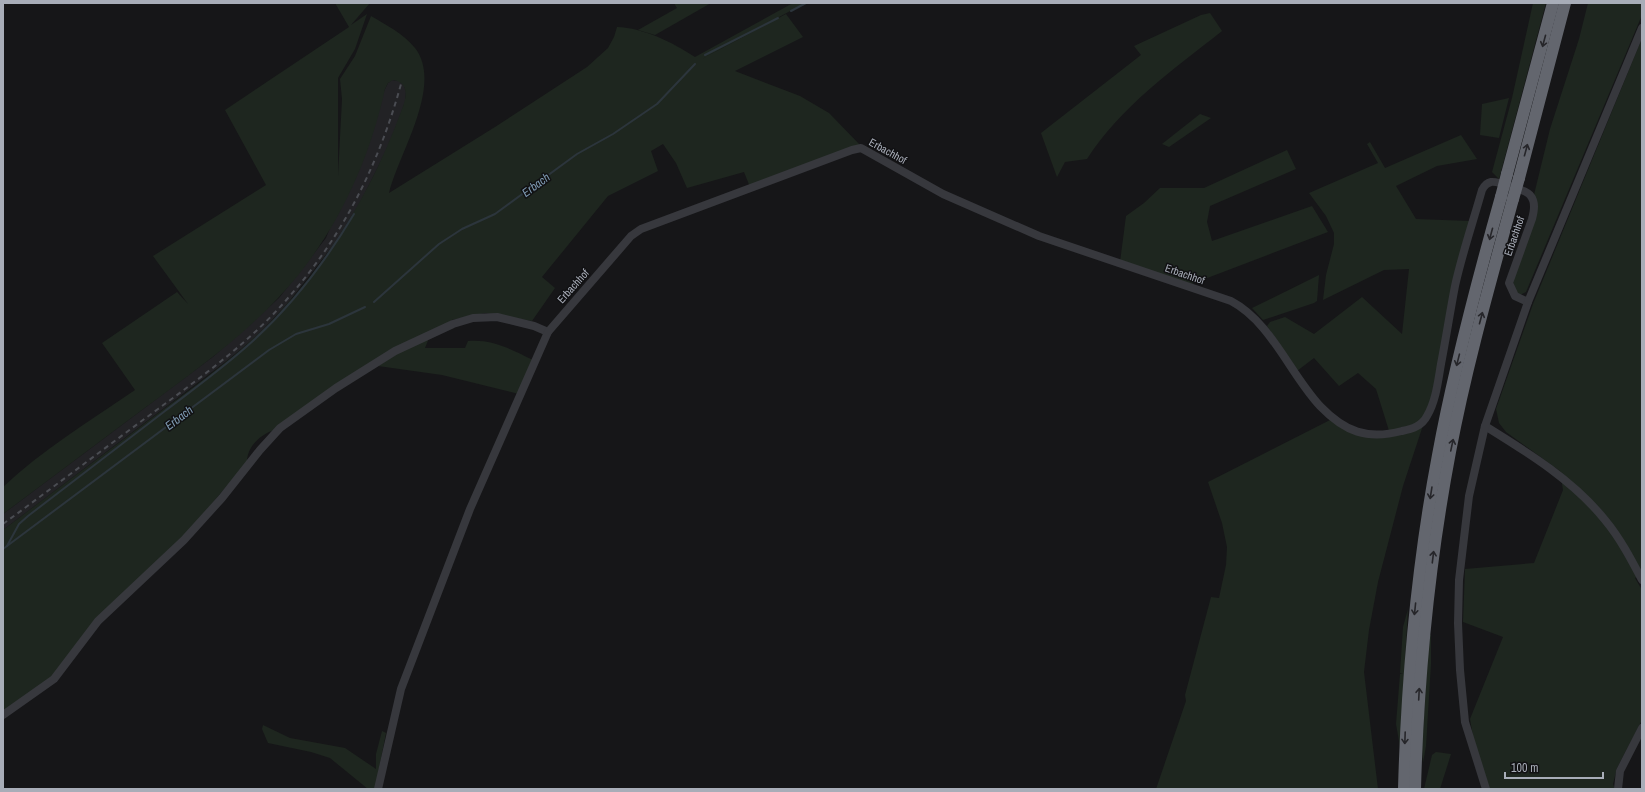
<svg xmlns="http://www.w3.org/2000/svg" width="1645" height="792" font-family="'Archivo Narrow',sans-serif">
<rect width="100%" height="100%" fill="#161618"/>
<path fill="#222225" d="M392 80 399 81 404 85 406 92 405 102 390 143 356 211 335 243 287 304 258 335 229 359 3 530V514L214 356 279 298 326 238 385 89 388 83Z"/>
<g fill="#1e261f">
<path d="M335 3H370L351 25 367 14 355 49 338 78V176L342 99 340 79 355 56 371 16C386 25 403 33 415 48 444 85 398 155 389 193L495 127 587 67 608 48 614 37 617 27C644 28 672 42 695 57L793 3H805L700 60 786 14 803 37 735 71 800 96 829 113 861 146 750 187 744 172 687 188 676 163 663 144 651 151 658 171 608 196 542 277 555 288 532 321 485 313 452 320 275 430C260 434 247 447 247 462L182 539 98 620 55 676 3 714V530C54 491 106 453 157 414 203 380 250 347 287 304 338 247 376 181 402 109 407 97 409 82 393 80L388 83 385 89C368 166 333 240 279 297 240 339 192 373 146 407 98 443 51 478 3 514V487C42 450 90 421 135 390L102 343 177 292 188 304 153 256 266 185 225 110 349 27Z"/>
<path d="M674 3H711L655 35 638 30 677 8Z"/>
<path d="M1533 3H1546L1499 179 1492 172 1512 98Z"/>
<path d="M1588 3H1642V15L1526 292 1520 295 1515 292 1513 281 1550 129 1579 39Z"/>
<path d="M1210 13 1222 31C1174 69 1120 107 1087 159L1065 162 1057 177 1041 133 1141 55 1134 46 1201 15Z"/>
<path d="M1642 38V574L1635 578 1642 590V720L1617 768 1613 784 1615 789H1488L1473 736 1470 719 1503 637 1463 622 1465 569 1534 563 1563 490 1560 471 1506 432 1499 423 1496 409 1533 304Z"/>
<path d="M1509 98 1499 138 1480 135 1482 104Z"/>
<path d="M1200 114 1211 118 1169 147 1162 144Z"/>
<path d="M1461 135 1477 159 1437 166 1396 186 1416 219 1470 221 1433 395 1403 486 1378 582 1369 630 1364 672 1378 789H1156L1186 701 1185 695 1211 597 1219 598 1226 565 1227 547 1222 523 1208 482 1332 419 1347 428 1390 434 1376 389 1358 373 1339 386 1314 358 1297 371 1267 326 1270 322 1285 317 1314 334 1362 297 1402 334 1409 269 1384 270 1323 300 1326 275 1334 244V233L1326 216 1309 193 1378 163 1367 144 1370 142 1385 168Z"/>
<path d="M1287 150 1296 169 1210 206 1207 222 1212 241 1312 206 1328 232 1189 285 1120 262 1126 216 1144 203 1160 188H1204Z"/>
<path d="M1319 275 1317 301 1314 303 1263 320 1252 308Z"/>
<path d="M429 338 425 348H465L468 341C492 339 511 349 533 360L519 394 442 375 378 366 396 353Z"/>
<path d="M1408 609 1400 747 1396 724 1400 674H1403L1400 673 1403 627Z"/>
<path d="M1429 634 1431 635V664L1426 746 1423 763 1422 747Z"/>
<path d="M263 725 290 738 345 748 376 769V754L382 731 386 733 375 789H368L330 758 311 752 268 743 262 729Z"/>
<path d="M1436 752 1451 754 1440 789H1424L1432 755Z"/>
</g>
<g fill="none" stroke-linecap="round" stroke-linejoin="round">
<g stroke="#2c353c" stroke-width="2">
<path d="M791 11 806 3"/>
<path d="M705 55 778 18"/>
<path d="M374 302 439 244 462 229 495 214 577 154 613 134 657 104 695 64"/>
<path d="M7 546 19 524 28 516C74 481 119 446 165 411 195 388 227 365 255 339 294 303 327 259 354 214"/>
<path d="M3 549 269 350 296 334 329 324 365 307"/>
</g>
<g stroke="#37383d" stroke-width="8">
<path d="M1485 426C1527 452 1573 480 1605 520 1620 538 1631 559 1642 580"/>
<path d="M3 715 54 679 98 621 184 540 222 498 260 450 280 428 336 388 395 351 453 324 473 318 497 317 534 326 548 332"/>
<path d="M378 789 401 689 470 509 548 332 631 236 641 229 852 150 861 148 943 194 1039 236 1231 301C1271 322 1290 374 1320 406 1345 432 1367 440 1402 431 1412 429 1422 426 1427 416 1436 401 1438 381 1441 364 1446 338 1450 312 1455 286 1462 254 1473 222 1482 190 1484 186 1486 183 1491 182 1497 181 1526 190 1530 195 1536 202 1534 211 1532 219L1509 283 1515 296 1528 302"/>
<path d="M1486 789 1465 722 1460 670 1458 623 1459 580 1469 496 1485 426 1528 302 1642 28"/>
<path d="M1618 789 1620 771 1642 728"/>
</g>
<g stroke="#63666e" stroke-width="12">
<path d="M1507 174 1553 3"/>
<path d="M1519 178 1565 3"/>
<path d="M1404 789C1407 677 1417 566 1438 455 1454 368 1477 282 1501 197"/>
<path d="M1415 789C1418 676 1429 563 1450 452 1466 367 1490 283 1513 199"/>
</g>
<path stroke="#4a4c52" stroke-width="2" stroke-dasharray="5 4" stroke-linecap="butt" d="M3 524C55 486 106 447 158 409 204 375 251 341 288 298 343 236 379 164 401 84"/>
<g stroke="#63666e" stroke-width="12">
<path d="M1501 197 1507 174"/>
<path d="M1513 199 1519 178"/>
</g>
</g>
<defs><path id="oneway-shaft" d="M-6 0H5M1.5-3L5.5 0L1.5 3" fill="none" stroke-width="1.6" stroke-linecap="round" stroke-linejoin="round"/></defs>
<g stroke="#26262a">
<use href="#oneway-shaft" transform="translate(1544 41) rotate(105)"/>
<use href="#oneway-shaft" transform="translate(1526 150) rotate(-75)"/>
<use href="#oneway-shaft" transform="translate(1491 234) rotate(105)"/>
<use href="#oneway-shaft" transform="translate(1481 318) rotate(-75)"/>
<use href="#oneway-shaft" transform="translate(1458 360) rotate(104)"/>
<use href="#oneway-shaft" transform="translate(1452 445) rotate(-78)"/>
<use href="#oneway-shaft" transform="translate(1431 493) rotate(99)"/>
<use href="#oneway-shaft" transform="translate(1433 557) rotate(-83)"/>
<use href="#oneway-shaft" transform="translate(1415 609) rotate(96)"/>
<use href="#oneway-shaft" transform="translate(1419 694) rotate(-87)"/>
<use href="#oneway-shaft" transform="translate(1405 738) rotate(92)"/>
</g>
<g text-anchor="middle" dominant-baseline="central" stroke-width="3" stroke-linejoin="round" paint-order="stroke">
<g font-size="11" fill="#a8adb8" stroke="#111113">
<text transform="translate(888 151) rotate(29)">Erbachhof</text>
<text transform="translate(1514 236) rotate(-71)">Erbachhof</text>
<text transform="translate(1185 274) rotate(19)">Erbachhof</text>
<text transform="translate(573 286) rotate(-48)">Erbachhof</text>
</g>
<g font-size="12" font-style="italic" fill="#7f9bb3" stroke="#111113">
<text transform="translate(536 185) rotate(-36)">Erbach</text>
<text transform="translate(179 418) rotate(-37)">Erbach</text>
</g>
</g>
<rect width="1645" height="792" fill="none" stroke="#a8adb8" stroke-width="8"/>
<path d="M1505 772v6h98v-6" fill="none" stroke="#a8adb8" stroke-width="2"/>
<text x="1511" y="772" font-size="12" fill="#a8adb8" stroke="#111113" stroke-width="3" paint-order="stroke">100 m</text>
</svg>
